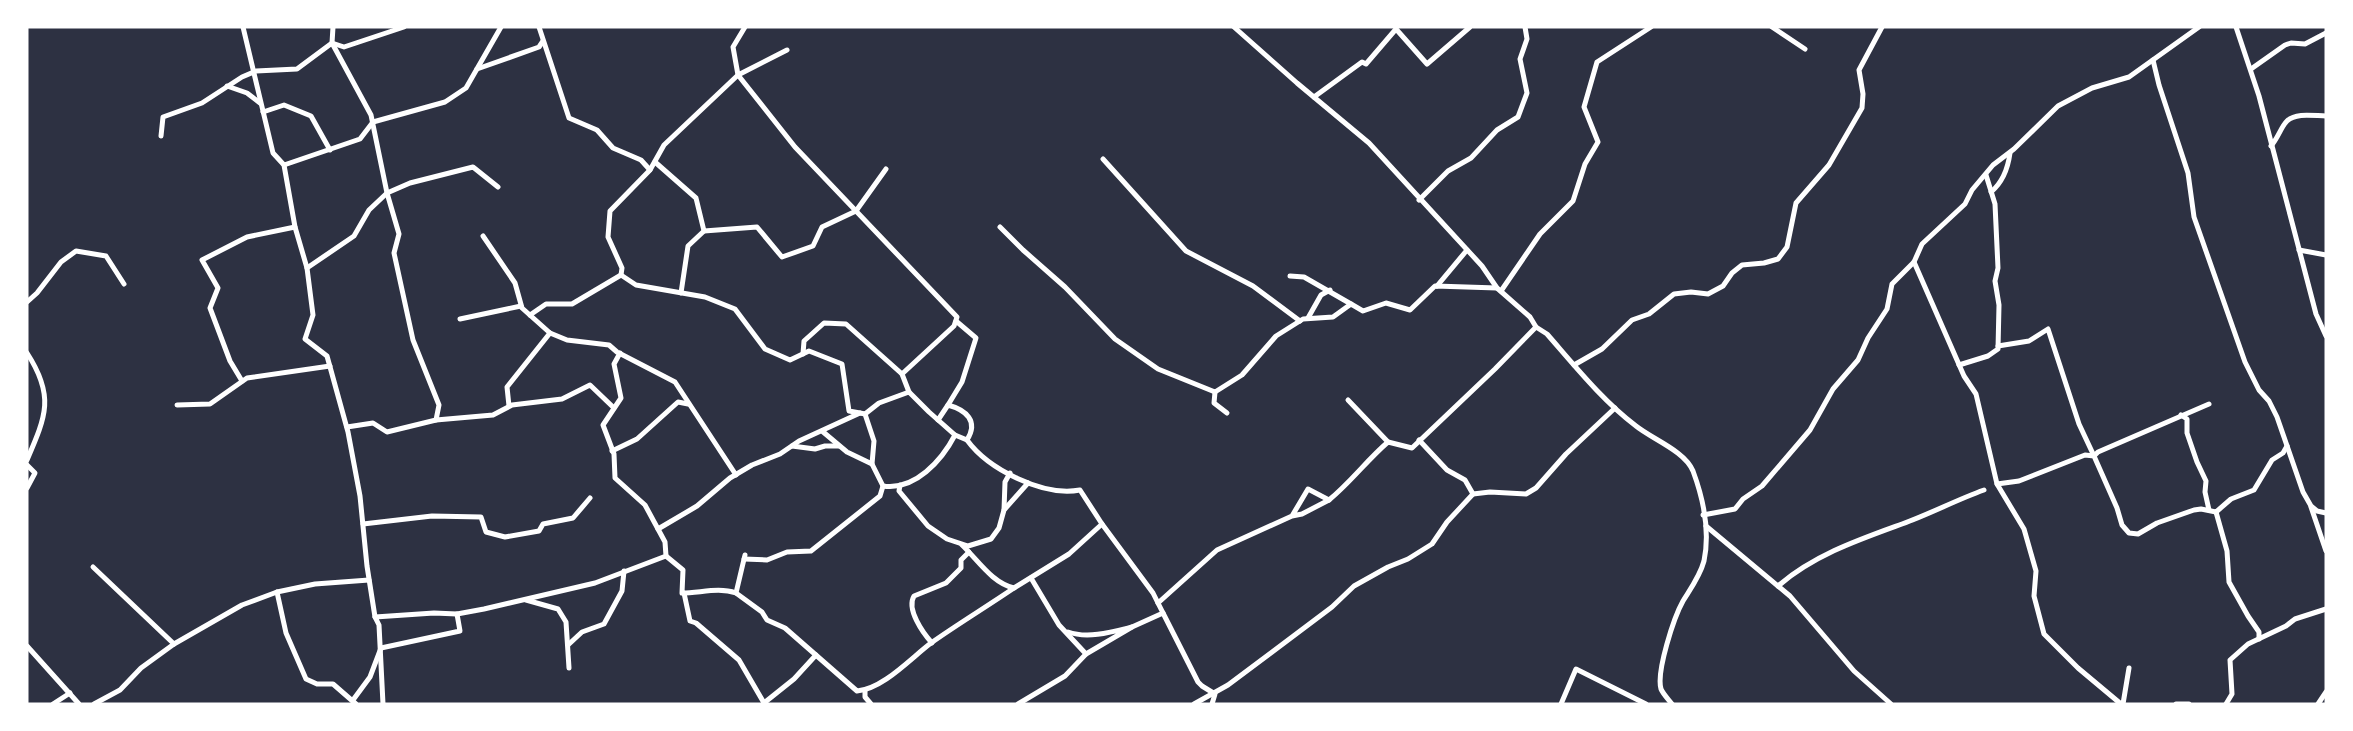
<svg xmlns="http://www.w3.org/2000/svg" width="2353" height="731" font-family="Figtree,sans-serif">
<rect width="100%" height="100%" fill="#2d3142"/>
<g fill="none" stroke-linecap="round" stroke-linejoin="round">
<g stroke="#fff" stroke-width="5">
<path d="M243 27 273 153 284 165 295 227 307 268 313 315 305 339 327 356 348 432 360 496 367 566 375 617"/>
<path d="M333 27 332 43 371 115 387 193 399 234 394 253 413 340 439 405 436 420"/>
<path d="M539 27 569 118 597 130 613 148 641 160 650 170"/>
<path d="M745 27 733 47 738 75 795 147 957 317 954 326 902 374"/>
<path d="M1234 27 1297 83 1369 143 1482 266 1497 288 1530 317 1536 327 1547 334C1575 366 1602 400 1636 426 1652 439 1685 451 1693 471 1703 498 1710 532 1704 561 1700 576 1691 588 1683 601 1674 617 1656 672 1661 689 1663 694 1669 700 1672 704"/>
<path d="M1772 27 1805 49"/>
<path d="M2236 27 2259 96 2316 314 2326 336"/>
<path d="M2153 60 2159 85 2188 173 2194 217 2245 362 2259 390 2269 401 2277 417 2303 492 2311 506 2317 511 2326 513"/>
<path d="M477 69 539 47 543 41"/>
<path d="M2251 69 2285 45 2291 43 2305 44 2326 33"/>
<path d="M227 86 247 93 260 103"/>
<path d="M1314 97 1362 62 1366 64 1396 29 1427 64 1470 27"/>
<path d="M263 112 284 105 311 116 330 150"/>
<path d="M161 136 163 117 202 103 242 77 256 71 297 69 332 43 344 47 404 27"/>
<path d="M2271 146C2278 138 2281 127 2287 121 2296 112 2315 116 2326 116"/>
<path d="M1103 159 1186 251 1253 286 1300 321"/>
<path d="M655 162 696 198 704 231 688 246 681 293"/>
<path d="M284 165 360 139 373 122 445 102 466 88 501 27"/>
<path d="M1991 192C2003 182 2008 168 2010 153"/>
<path d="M1419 200 1448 171 1471 158 1497 130 1518 117 1527 93 1520 59 1527 39 1525 27"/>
<path d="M1000 227 1023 250 1065 287 1115 339 1158 369 1215 392 1242 375 1276 336 1303 319 1333 317 1351 304 1363 311 1386 303 1410 310 1435 286 1497 288"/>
<path d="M704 231 757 227 782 257 813 246 822 227 856 211 886 169"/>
<path d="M483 236 515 283 522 308 550 333 567 340 609 345 617 352 675 382 736 475"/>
<path d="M2299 250 2326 255"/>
<path d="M1914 262 1964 376 1976 394 1997 484 2024 529 2036 571 2034 596 2044 634 2078 668 2121 704"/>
<path d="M307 268 354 236 369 210 387 193 410 183 473 167 498 187"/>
<path d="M621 275 622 268 608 237 610 211 650 170 664 145 738 75 787 50"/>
<path d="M1290 276 1304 277 1351 304"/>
<path d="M1437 286 1467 250"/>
<path d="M1501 291 1540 234 1573 201 1585 164 1598 142 1584 107 1597 62 1651 27"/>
<path d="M27 302 37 293 61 262 76 251 106 256 124 284"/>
<path d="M530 315 546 304H572L621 275 636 285 705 297 735 309 765 349 790 360 809 351 842 364 849 411 860 413"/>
<path d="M1308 318 1321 295 1330 290"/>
<path d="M460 319 521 306"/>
<path d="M1998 346 2029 341 2048 329 2079 424 2094 456 2098 452 2209 404"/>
<path d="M27 353C55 396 46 416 27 460"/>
<path d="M620 353 614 364 621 398 603 425 614 454 615 478 645 505 658 529"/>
<path d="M803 354 804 341 824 323 846 324 902 374 909 392"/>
<path d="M1574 365 1602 349 1632 320 1649 314 1674 294 1691 292 1708 294 1723 286 1732 273 1742 265 1764 263 1778 259 1787 247 1796 203 1829 165 1862 108 1863 94 1859 70 1882 27"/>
<path d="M1959 365 1988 356 1998 349 1999 305 1995 281 1998 268 1995 204 1986 175"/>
<path d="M242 381 230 361 210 308 218 288 202 260 247 237 295 227"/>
<path d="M1215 392 1214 403 1227 413"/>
<path d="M1348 400 1388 442"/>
<path d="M177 405 210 404 247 378 330 366"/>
<path d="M948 405 962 382 976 338 956 321"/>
<path d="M509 406 507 387 550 333"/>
<path d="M865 414 879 403 909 392 929 412 955 435C942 460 915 491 883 486L872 464"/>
<path d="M2181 415 2187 419V433L2197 462 2206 481 2205 492 2209 510"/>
<path d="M938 420 948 405C966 410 979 421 967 440L955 435"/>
<path d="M347 427 373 423 387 432 436 420 493 415 512 405 562 399 590 385 614 408"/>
<path d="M792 446 815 449 825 446H839"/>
<path d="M612 451 637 439 678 402 688 404"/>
<path d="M27 465 35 473 27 488"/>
<path d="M1997 484 2019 481 2085 455 2094 456 2117 508 2122 525 2129 533 2138 534 2157 523 2194 510 2201 509 2216 512 2231 499 2254 490 2272 460 2283 453 2287 446"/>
<path d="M900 485 899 491 928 526 947 539 968 546 991 539 999 528 1004 510 1028 483"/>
<path d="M1473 494 1490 492 1526 494 1536 488 1566 454 1615 408"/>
<path d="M1329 500C1351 482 1367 460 1388 442L1412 448 1495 369 1536 327"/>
<path d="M2311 507 2326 551"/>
<path d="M1004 510 1005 482 1010 473"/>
<path d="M2216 512 2227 551 2229 582 2248 616 2259 632V639"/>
<path d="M1703 515 1735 509 1743 499 1762 486 1810 430 1833 389 1858 360 1868 338 1887 309 1892 284 1914 262 1922 244 1965 204 1972 190 1993 165 2014 149 2058 106 2092 88 2129 77 2199 27"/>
<path d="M363 524 432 516 481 517 486 532 505 537 539 531 543 524 573 518 590 498"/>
<path d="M1102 524 1153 593 1163 613 1132 627"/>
<path d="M1706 526 1790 596 1854 671 1891 704"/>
<path d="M962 545C978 560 992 583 1014 588L1069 554 1102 524 1080 490C1043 497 988 469 967 440"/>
<path d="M745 555 736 593 762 612 767 620 785 628 857 691C883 689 911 658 931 643 958 624 986 607 1014 588"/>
<path d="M666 556 683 570 682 593C700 593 719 587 736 593"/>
<path d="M744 559 767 560 787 552 811 551 880 496 883 486"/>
<path d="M93 567 174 644"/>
<path d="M1778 586C1814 555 1858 540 1902 524 1930 514 1956 500 1984 490"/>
<path d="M277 592 286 633 306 679 317 684H333L356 704"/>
<path d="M684 593 690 621 696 623 739 660 764 703 794 679 816 655"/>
<path d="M526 600 558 609 566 622 569 668"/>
<path d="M1158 603 1217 550 1292 516 1308 489 1329 500 1302 514 1292 516"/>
<path d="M1163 613 1198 682 1202 686 1215 694 1212 704"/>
<path d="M1068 632C1088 639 1112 632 1132 627L1086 654"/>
<path d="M932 643C923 633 906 609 914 596L946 583 961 568V560L969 552"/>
<path d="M568 645 582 632 604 624 622 591 624 571"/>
<path d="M27 646 79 704"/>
<path d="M865 691V697L871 704"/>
<path d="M353 700 370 677 381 648 460 631 457 614"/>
<path d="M53 704 70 693"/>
<path d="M94 704 120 690 141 668 174 644 242 605 277 592 315 584 369 580"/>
<path d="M383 704 379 625 375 617 434 613 457 614 484 609 595 583 666 556 665 542 658 529 697 506 730 478 752 465 780 454 799 441 860 413 865 414 874 441 872 464 847 452 822 431"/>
<path d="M1018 704 1065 676 1086 654 1059 625 1031 578"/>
<path d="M1194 704 1228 685 1332 607 1354 586 1388 567 1408 559 1432 544 1447 522 1473 494 1465 480 1447 470 1419 440"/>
<path d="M1561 704 1576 669 1646 704"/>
<path d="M2123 704 2129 668"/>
<path d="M2176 704H2189"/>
<path d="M2226 704 2232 694 2230 660 2248 644 2286 626 2295 619 2326 609"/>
<path d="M2318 704 2326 692"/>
</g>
</g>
<rect width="2353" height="731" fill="none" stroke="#ffffff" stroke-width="57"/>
</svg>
